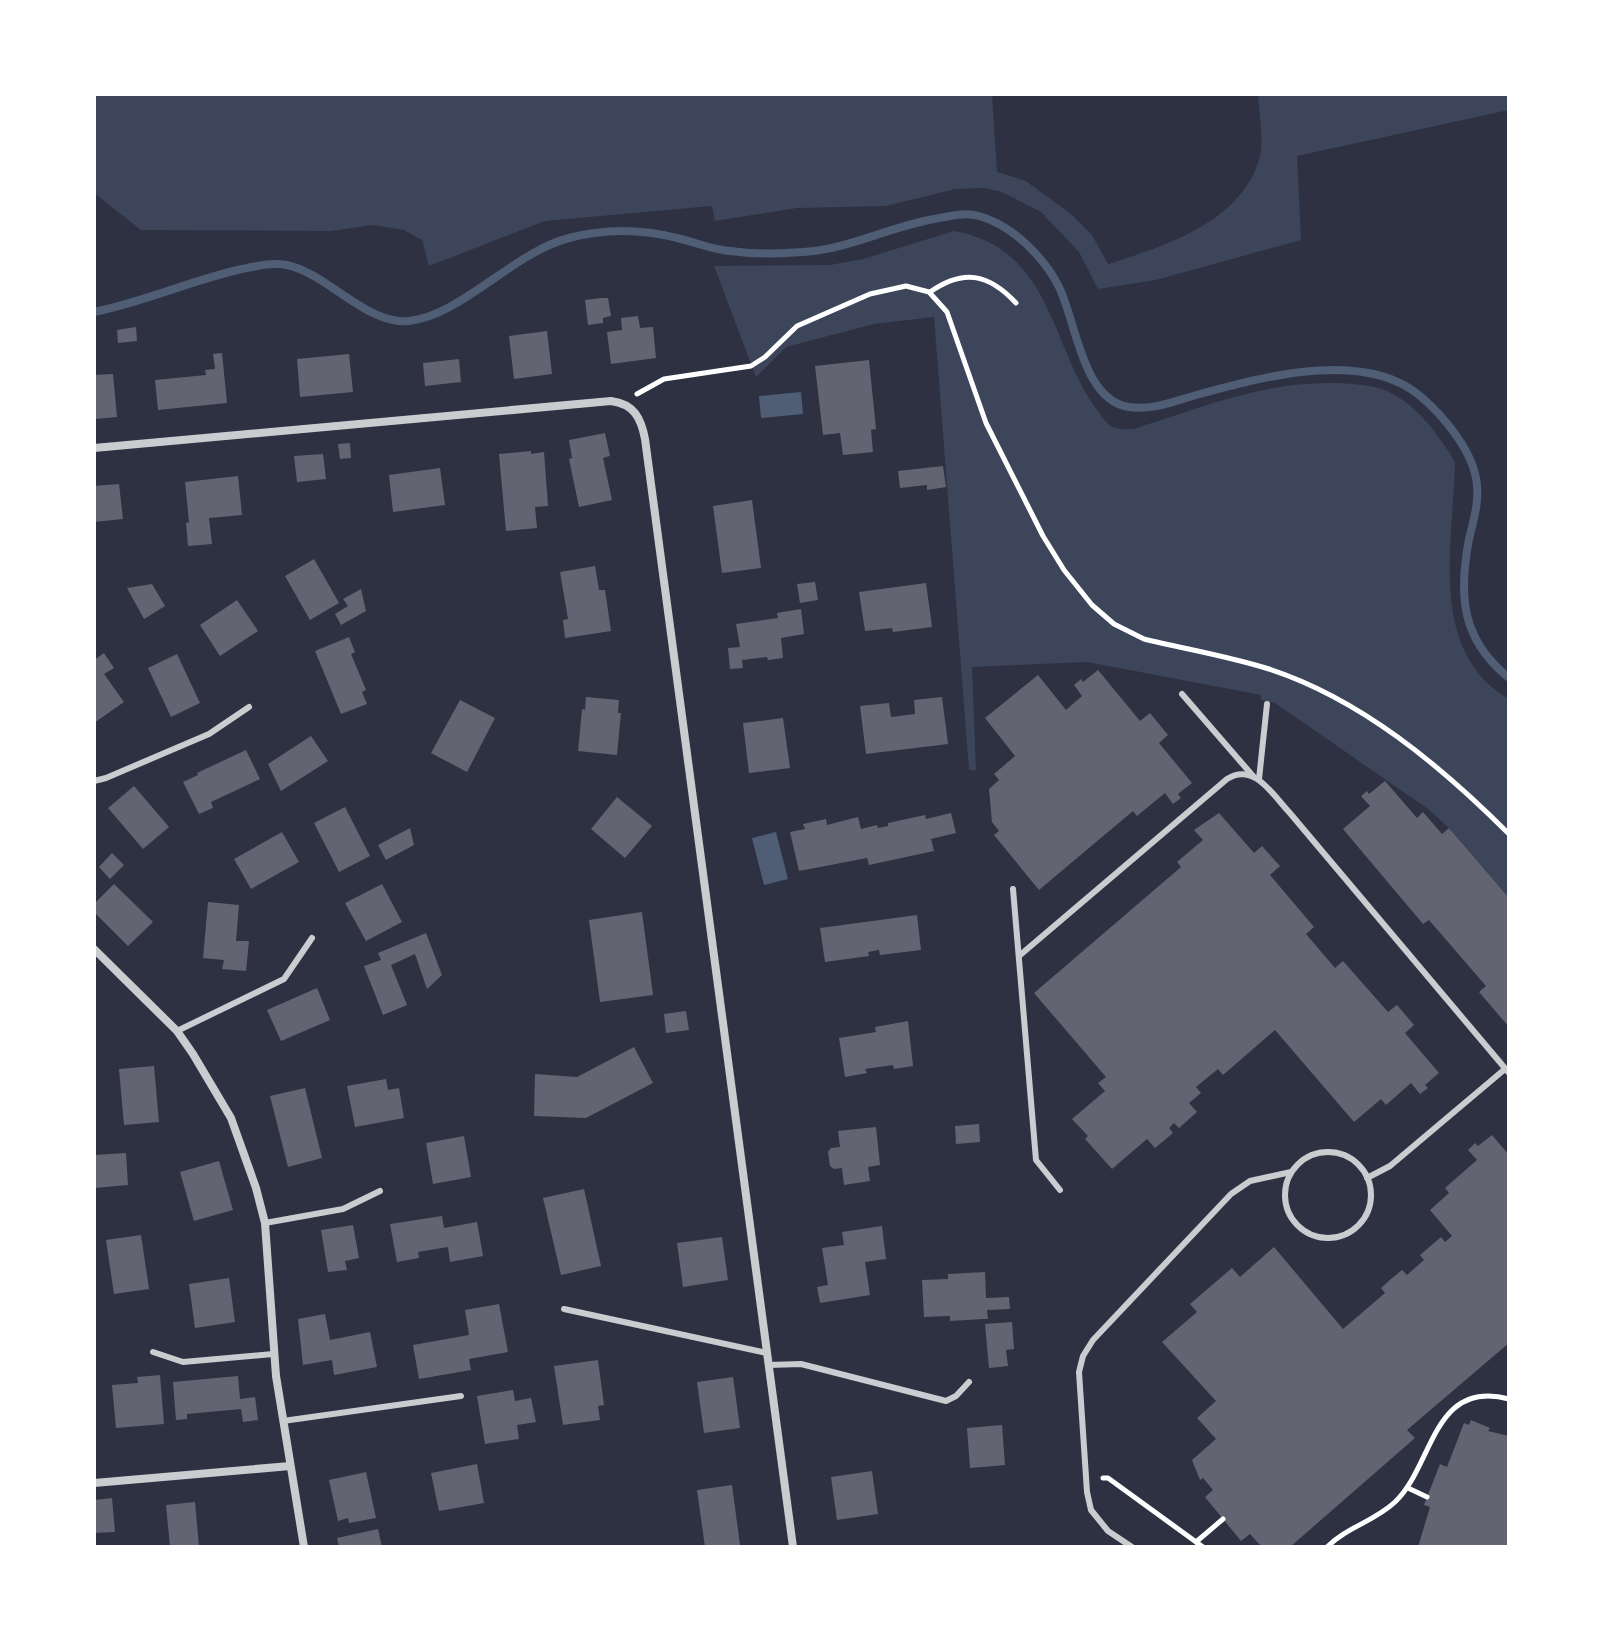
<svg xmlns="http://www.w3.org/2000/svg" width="1603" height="1641" font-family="'Public Sans',sans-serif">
<rect width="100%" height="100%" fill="#2d3142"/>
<g fill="#3c4559">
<path d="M94 94H992L997 172 1026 181 1071 214 1092 235 1108 264C1165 246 1243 222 1260 156 1264 141 1259 111 1258 94H1509V110L1297 156 1301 240 1156 280 1098 289 1079 252 1041 212 1002 192 985 188 955 189 886 206 797 208 715 221 712 206 545 221 429 266 422 240 404 230 373 225 331 231 141 230 94 193Z"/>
<path d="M954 231C1050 248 1049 339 1094 406 1100 413 1106 425 1115 428 1120 430 1129 429 1134 429 1200 408 1265 381 1335 383 1353 384 1371 384 1389 392 1416 404 1440 436 1455 462 1454 540 1426 651 1509 699V898L1449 828 1428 809 1275 703 1261 700V695L1087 662 972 667 976 770H969L934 317 874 324 786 347 756 377 714 266 830 265 863 259Z"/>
</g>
<g fill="#4f5d75">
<path d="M801 392 803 414 761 418 759 396Z"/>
<path d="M776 832 788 879 764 885 752 838Z"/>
</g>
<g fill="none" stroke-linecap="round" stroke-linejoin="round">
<path stroke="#4f5d75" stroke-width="8" d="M94 312C144 302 192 280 242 269 257 266 272 262 287 265 328 274 368 326 409 321 462 315 514 252 569 238 604 229 642 229 677 238 695 242 712 250 730 251 753 254 779 254 803 252 849 249 889 227 934 219 949 216 965 212 979 216 1012 225 1044 257 1059 287 1076 321 1082 400 1129 407 1153 411 1177 400 1200 394 1263 377 1363 349 1419 395 1444 416 1475 453 1477 486 1479 503 1473 522 1469 539 1458 597 1462 640 1509 678"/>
</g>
<g fill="#626471">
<path d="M601 298H608L611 316 603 318V323L588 325 585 300Z"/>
<path d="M638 316 640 328 653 327 656 358 611 364 607 332 622 330 621 318Z"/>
<path d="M136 327 137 341 118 343 117 330Z"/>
<path d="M547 331 552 374 514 379 509 336Z"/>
<path d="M222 353 227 403 158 410 155 380 206 375 205 370 215 369 213 354Z"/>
<path d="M349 354 353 392 300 397 297 359Z"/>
<path d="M459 359 461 382 425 386 423 363Z"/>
<path d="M869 360 876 429 871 430 873 452 843 455 840 433 823 435 815 366Z"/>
<path d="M113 374 117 417 94 419V375Z"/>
<path d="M605 433 610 456 603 458 612 500 579 507 569 459 572 458 569 440Z"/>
<path d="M350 443 351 458 340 459 338 444Z"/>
<path d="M531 451V454L544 452 548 506 535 507 537 528 506 531 499 454Z"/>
<path d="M323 454 326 479 297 482 294 456Z"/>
<path d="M943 466 946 487 927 490V485L900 488 898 471Z"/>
<path d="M440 468 445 505 393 512 389 475Z"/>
<path d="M238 476 242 515 209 518 212 544 188 546 186 523 189 522 185 482Z"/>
<path d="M119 484 123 519 94 522V486Z"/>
<path d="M752 500 761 568 722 573 713 506Z"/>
<path d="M314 559 339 603 310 620 285 576Z"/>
<path d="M595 566 599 590H605L611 631 565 638 563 620 568 619 560 572Z"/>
<path d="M815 582 818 600 800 603 797 584Z"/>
<path d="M926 583 932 627 893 632 892 628 865 631 859 592Z"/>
<path d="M152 584 165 606 144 619 127 588Z"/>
<path d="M361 589 366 611 341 625 335 614 348 606 343 599Z"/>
<path d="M237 600 258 631 220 656 200 625Z"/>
<path d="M801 609 804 634 781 638 783 658 768 660 767 657 742 660 743 668 730 669 728 648 740 647 736 624 778 618 777 613Z"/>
<path d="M349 637 355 652 351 654 366 690 362 692 367 704 341 714 315 651Z"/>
<path d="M104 653 114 668 104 674 124 702 94 723V660Z"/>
<path d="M177 654 200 703 171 717 148 668Z"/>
<path d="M1098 670 1140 721 1150 713 1168 735 1159 743 1192 783 1178 794 1181 798 1173 804 1165 793 1137 816 1133 811 1039 890 994 835 999 831 992 822 989 789 999 780 994 774 1015 756 985 718 1038 675 1066 710 1082 696 1074 685 1081 679 1083 682Z"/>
<path d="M586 697 619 700 618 713H621L617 755 578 751 582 709 585 710Z"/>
<path d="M942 697 948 744 866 754 860 706 889 703 891 717 915 714 914 700Z"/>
<path d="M460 700 495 718 467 772 431 753Z"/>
<path d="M783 718 790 768 749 773 743 723Z"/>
<path d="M311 736 328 761 281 791 268 764Z"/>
<path d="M246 750 260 779 211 802 213 808 199 814 183 782 198 775 197 773Z"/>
<path d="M1385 781 1417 818 1423 812 1442 834 1449 828 1509 898V1027L1479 992 1486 986 1429 920 1423 924 1343 829 1370 806 1361 796 1367 791 1369 794Z"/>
<path d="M134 786 169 827 143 849 108 808Z"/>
<path d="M617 797 652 826 625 858 591 829Z"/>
<path d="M345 807 370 856 339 872 314 823Z"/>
<path d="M951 813 956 833 931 839 934 851 869 865 867 858 799 871 790 832 805 829 803 824 826 819 827 825 858 817 861 829 877 825 878 828 888 826V823L925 815 926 819Z"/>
<path d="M1219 813 1254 853 1262 846 1280 866 1270 875 1314 927 1306 934 1335 968 1343 961 1388 1012 1397 1005 1414 1025 1405 1033 1439 1073 1425 1085 1428 1088 1420 1094 1411 1083 1386 1105 1381 1099 1354 1122 1275 1030 1223 1075 1218 1069 1196 1087 1201 1093 1189 1103 1197 1112 1179 1128 1174 1123 1169 1128 1173 1133 1155 1148 1147 1139 1112 1169 1085 1139 1088 1136 1072 1119 1105 1091 1098 1083 1106 1077 1034 993 1181 867 1177 862 1203 840 1194 830Z"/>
<path d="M410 828 414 845 386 860 378 845Z"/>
<path d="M282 832 299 862 251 889 234 859Z"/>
<path d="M112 853 124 865 110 879 99 867Z"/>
<path d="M114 884 153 922 128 946 94 912V904Z"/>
<path d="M382 884 402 922 366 941 345 903Z"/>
<path d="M208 902 239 905 236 941H249L246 971 222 969 224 960 203 958Z"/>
<path d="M642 912 653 995 600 1002 589 920Z"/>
<path d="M917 915 921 950 880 955 879 950 868 952 869 956 825 962 820 928Z"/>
<path d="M426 933 442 975 427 989 415 954 391 965 407 1005 383 1015 364 966 381 960 378 953Z"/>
<path d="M317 988 330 1020 281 1041 267 1010Z"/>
<path d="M686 1011 689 1030 666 1033 664 1014Z"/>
<path d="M908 1021 913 1066 894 1069 893 1065 865 1069 867 1073 845 1077 839 1038 876 1032 875 1027Z"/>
<path d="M634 1047 653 1083 586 1118 534 1116 535 1074 577 1077Z"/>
<path d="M154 1066 159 1122 124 1125 119 1069Z"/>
<path d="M386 1079 388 1090 399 1088 404 1118 355 1127 347 1086Z"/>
<path d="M305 1088 322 1158 288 1167 270 1096Z"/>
<path d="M979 1124 980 1142 956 1144 955 1126Z"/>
<path d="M876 1127 880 1165 868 1167 870 1181 844 1185 842 1168 834 1169 830 1166 828 1152 831 1148 840 1147 838 1131Z"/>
<path d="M1492 1135 1509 1155V1343L1407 1430 1415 1438 1290 1547H1258L1260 1545 1250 1534 1241 1541 1205 1497 1213 1490 1203 1478 1200 1480 1192 1460 1216 1439 1197 1418 1216 1401 1162 1342 1197 1312 1190 1304 1232 1268 1240 1277 1274 1247 1343 1329 1385 1293 1381 1288 1391 1279 1402 1270 1407 1275 1424 1260 1420 1255 1441 1237 1445 1242 1452 1236 1430 1210 1449 1193 1445 1188 1477 1160 1468 1150 1475 1143 1478 1146Z"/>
<path d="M464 1136 471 1177 433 1184 426 1143Z"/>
<path d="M126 1153 128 1185 94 1188V1155Z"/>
<path d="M219 1161 233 1210 194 1221 180 1172Z"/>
<path d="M584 1189 601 1266 561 1275 543 1198Z"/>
<path d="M442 1216 444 1228 477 1222 483 1256 450 1262 448 1247 418 1252 419 1258 397 1262 390 1224Z"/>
<path d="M353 1225 359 1258 345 1261 347 1270 328 1272 321 1230Z"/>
<path d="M882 1226 886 1259 865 1262 870 1295 820 1303 817 1287 828 1285 822 1248 844 1245 842 1232Z"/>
<path d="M141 1235 149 1289 114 1294 106 1240Z"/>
<path d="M722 1237 728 1280 683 1287 677 1243Z"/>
<path d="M985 1272 986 1298 1009 1297 1010 1309 987 1310 988 1319H984L950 1321V1316L924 1317 922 1280 948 1279V1274Z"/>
<path d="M229 1278 235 1322 195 1328 189 1284Z"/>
<path d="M499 1304 508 1352 469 1359 471 1370 419 1379 413 1345 469 1335 465 1310Z"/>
<path d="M325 1314 330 1340 370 1332 377 1367 334 1375 332 1360 303 1365 298 1319Z"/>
<path d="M1012 1322 1014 1349 1006 1350 1008 1366 989 1368 985 1324Z"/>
<path d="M598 1360 604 1405 598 1406 600 1420 563 1425 554 1366Z"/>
<path d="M160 1375 164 1424 116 1428 112 1385 138 1383 137 1377Z"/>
<path d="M238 1376 240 1399 255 1397 258 1420 243 1422 241 1409 187 1414V1419L176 1420 173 1382Z"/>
<path d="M733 1377 740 1428 704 1433 697 1382Z"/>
<path d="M513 1390 515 1401 531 1398 536 1422 517 1425 519 1439 485 1444 477 1396Z"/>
<path d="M1471 1420 1490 1428 1488 1431 1509 1436V1547H1418L1430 1507 1424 1505 1440 1464 1447 1467 1464 1423 1469 1425Z"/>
<path d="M1002 1425 1005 1465 970 1468 967 1428Z"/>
<path d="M477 1464 484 1503 439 1511 431 1473Z"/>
<path d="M872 1471 878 1514 837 1520 831 1477Z"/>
<path d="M366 1472 376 1518 349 1523 348 1518 338 1521 329 1480Z"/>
<path d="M732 1485 740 1545 705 1547 697 1490Z"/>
<path d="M112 1498 115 1532 94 1533V1500Z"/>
<path d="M195 1502 199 1547H170L166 1505Z"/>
<path d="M378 1529 382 1547H339L337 1538Z"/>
</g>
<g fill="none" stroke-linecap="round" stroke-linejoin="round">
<g stroke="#fff" stroke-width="5">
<path d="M930 292C963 269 988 273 1016 303"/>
<path d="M637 394 664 379 751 366 765 357 797 326 870 294 906 286 929 292 947 312 986 423 1043 536 1064 570 1092 605 1114 624 1144 639C1185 649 1228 656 1269 669 1361 699 1441 766 1509 834"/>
<path d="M1103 1478H1108L1203 1547"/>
<path d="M1408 1488 1427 1497"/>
<path d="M1196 1542 1223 1519"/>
<path d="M1327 1547C1347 1527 1375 1521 1395 1502 1434 1465 1432 1379 1509 1399"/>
</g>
<g stroke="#caccd0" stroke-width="6">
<path d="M1182 694 1253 776"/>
<path d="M1259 779 1267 704"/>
<path d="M94 781 106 778 209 734 249 707"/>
<path d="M1013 889 1036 1160 1060 1190"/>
<path d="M1019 956 1227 779C1254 762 1272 794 1289 812L1509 1073"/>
<path d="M177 1031 284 979 312 938"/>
<circle cx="1328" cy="1195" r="43"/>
<path d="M1367 1178 1390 1166 1505 1069"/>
<path d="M265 1223 343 1209 380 1191"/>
<path d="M564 1309 767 1353"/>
<path d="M153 1352 183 1362 273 1354"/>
<path d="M768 1365 801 1364 946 1401 956 1396 969 1382"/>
<path d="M283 1421 461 1396"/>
<path d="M1132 1547 1108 1531 1091 1510 1087 1492 1079 1372 1083 1356 1093 1340 1231 1194 1250 1181 1291 1172"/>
</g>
<g stroke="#caccd0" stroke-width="8">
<path d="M94 448 611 401C634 404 641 418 645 439L793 1547"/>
<path d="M94 949 177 1031 193 1054 231 1118 256 1188 265 1223 276 1376 304 1547"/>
<path d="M94 1483 290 1466"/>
</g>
</g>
<rect width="1603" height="1641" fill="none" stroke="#ffffff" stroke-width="192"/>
</svg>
